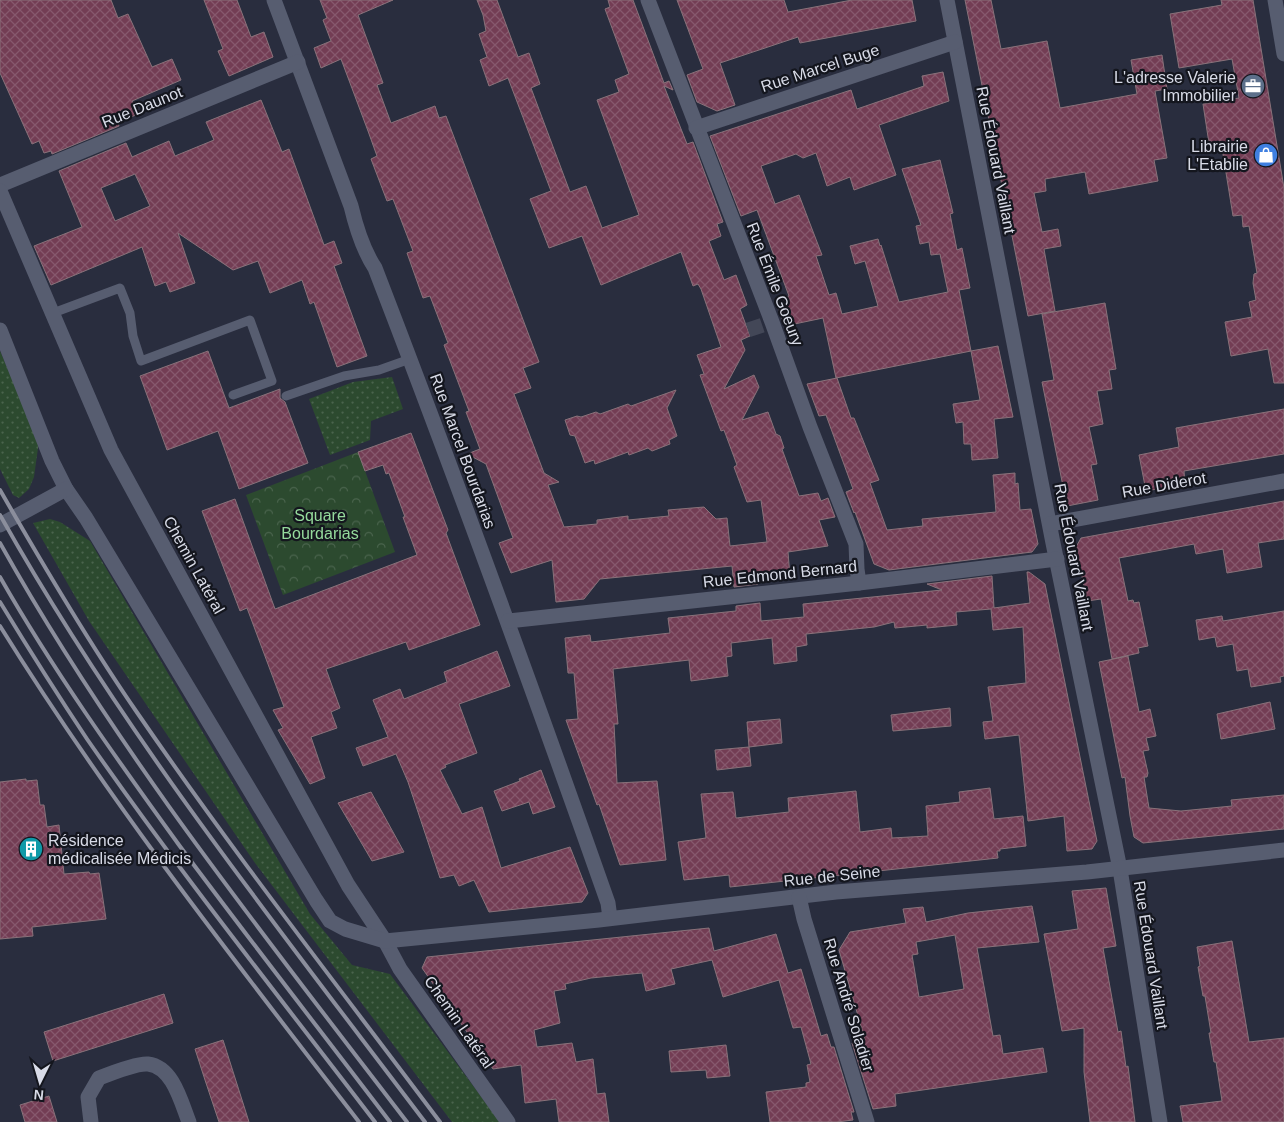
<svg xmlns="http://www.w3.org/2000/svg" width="1284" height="1122" font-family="Arial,sans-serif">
<defs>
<pattern id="grass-dots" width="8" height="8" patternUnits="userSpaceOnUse" patternTransform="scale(1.25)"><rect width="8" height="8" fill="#2c4a2f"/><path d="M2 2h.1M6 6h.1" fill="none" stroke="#4a644d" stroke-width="1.8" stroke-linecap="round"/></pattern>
<pattern id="park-crowns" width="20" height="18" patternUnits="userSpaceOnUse" patternTransform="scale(1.25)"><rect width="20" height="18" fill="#2c4a2f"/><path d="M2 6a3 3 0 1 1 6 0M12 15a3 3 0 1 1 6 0" fill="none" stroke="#4a644d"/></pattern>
<pattern id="building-cross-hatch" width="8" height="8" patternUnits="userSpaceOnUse" patternTransform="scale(1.25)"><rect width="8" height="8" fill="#733d54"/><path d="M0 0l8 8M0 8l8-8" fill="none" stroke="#86586d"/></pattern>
</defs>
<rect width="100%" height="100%" fill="#292d3e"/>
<g fill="url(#grass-dots)">
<path d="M0 351 39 441 34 477 29 489 19 498 13 495 0 469Z"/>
<path d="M392 377 403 409 371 421 370 440 330 455 309 399 353 382Z"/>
<path d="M50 519 60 522 90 541 310 914 352 965 390 974 500 1122H452L255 863 89 621 33 523Z"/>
</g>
<path fill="url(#park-crowns)" d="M358 452 395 552 283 595 246 495Z"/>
<g fill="url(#building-cross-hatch)" stroke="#89727a" fill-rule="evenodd">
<path d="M0 0H111L118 18 128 14 152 67 172 59 181 80 132 101 141 113 118 122 119 126 52 154 51 151 44 153 39 141 32 144 0 73Z"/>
<path d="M204 0H237L251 37 264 32 273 57 229 76 218 51 223 49Z"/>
<path d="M320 0H393L358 15 383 83 377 85 391 123 435 106 439 118 446 116 539 362 523 368 531 388 514 394 544 473 559 482 548 485 564 527 597 524V520L628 516V520L669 516 668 510 704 507 716 519 727 518 730 546 767 542 761 500 747 502 734 467 737 465 724 430 721 431 700 375 704 374 697 355 721 347 701 289 698 284 693 286 681 252 601 285 582 236 549 248 530 199 551 191 508 78 489 86 480 60 487 57 479 34 486 31 483 15 477 0H497L518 57 529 53 540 84 531 88 570 192 586 186 602 228 639 215 597 100 619 92 615 80 629 74 605 9 610 7 608 0H633L664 83 669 81 673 90 664 86 687 144 693 142 723 222 717 224 721 236 709 241 724 280 736 275 747 305 740 309 750 336 741 340 745 350 724 389 754 375 759 387 742 420 768 412 776 434 780 436 784 448 782 449 799 496 818 493 821 501 828 498 835 517 819 520 828 546 788 552 790 577 758 580V584L734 587 732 566 600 579 584 599 556 602 552 560 511 573 499 543 513 538 486 464 467 454 480 449 466 412 469 411 444 345 448 343 430 296 423 298 407 253 413 251 393 199 387 201 371 159 377 156 368 131 341 59 321 68 314 48 331 41 323 20 327 18Z"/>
<path d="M677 0H784L788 12 852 0H912L916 21 800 43 798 37 720 63 735 105 717 111 697 102 687 75 703 69Z"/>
<path d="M965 0H991L1001 49 1047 41 1060 108 1137 94 1131 60 1162 55 1167 89 1155 91 1167 158 1154 160 1158 181 1089 194 1085 172 1045 179 1046 191 1034 193 1042 232 1058 229 1061 246 1044 249 1055 311 1028 316Z"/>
<path d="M1221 0H1253L1284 188V383H1274L1268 349 1231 356 1225 322 1252 317 1249 302 1256 300 1253 283 1254 274 1257 273 1249 226 1243 227 1242 215 1233 216 1222 148 1210 150 1203 104 1239 98 1232 59 1179 68 1170 14 1222 5Z"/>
<path d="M943 72 949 101 879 125 896 175 854 190 850 177 827 186 816 153 803 158 796 154 761 166 775 204 799 195 822 255 816 256 829 295 836 293 842 314 878 306 865 261 855 264 850 246 878 239 880 246 881 245 899 302 948 292 940 254 931 255 929 242 920 244 916 226 921 225 902 169 940 160 953 213 950 214 957 250 962 248 970 288 959 290 971 351 998 346 1013 417 994 419 998 458 972 460 971 444H964L963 422 956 423 953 404 980 400 971 351 836 378 823 318 785 326 775 300 789 296 757 210 741 216 710 136 851 90 857 109 924 86 922 76Z"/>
<path d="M261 100 282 152 289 149 324 245 334 241 342 263 334 266 367 356 337 367 314 302 310 304 302 280 270 293 258 261 233 270 178 233 195 283 170 292 166 282 155 286 142 247 51 285 34 246 82 227 59 171 126 143 132 157 169 141 175 156 214 140 206 122ZM135 174 150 206 115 221 101 188Z"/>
<path d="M1105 303 1116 369 1109 370 1112 389 1097 391 1103 424 1089 427 1097 464 1091 465 1098 500 1067 506 1042 382 1054 380 1042 314Z"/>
<path d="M208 351 229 408 280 389V398L285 402 308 463 239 489 218 431 167 450 140 376Z"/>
<path d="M837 378 851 418H854L879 480 870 483 887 530 923 526 922 519 996 512 993 475 1015 473V484L1018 483 1020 510 1031 509 1038 544 1032 552 889 570 874 564 855 512 854 513 846 492 853 489 826 415 819 416 807 384Z"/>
<path d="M676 390 667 408 677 436 669 440 670 444 652 451 648 448 629 455 628 452 595 464 594 460 585 463 575 436 570 435 565 420 577 416 581 417 596 412 600 414 628 404 631 406Z"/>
<path d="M1284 409V454L1184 471 1185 484 1146 491 1139 455 1179 447 1176 428Z"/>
<path d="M411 433 448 530 446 533 480 625 409 650 406 642 326 669 340 708 331 712 337 728 311 737 325 778 310 784 278 730 283 728 273 710 284 707 247 608 240 611 202 511 235 499 275 609 417 555 403 517H405L389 473 386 474 383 465 365 471 358 452Z"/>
<path d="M1284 501V539L1258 543 1262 567 1227 573 1223 549 1196 554 1194 544 1119 558 1128 601 1133 600 1134 603 1139 602 1148 646 1138 648 1139 653 1112 659 1101 599 1087 601 1076 547 1081 538Z"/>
<path d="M1027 572H1029L1045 584 1097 841 1092 849 1067 851 1064 816 1028 821 1019 735 985 739 983 722 993 721 988 687 1026 683 1023 627 993 630 991 609 956 612 957 625 927 628V625L895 628 894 622 874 627 806 634 807 645 796 647 797 661 774 664 772 638 731 643 732 656 726 657 728 676 691 681 689 660 613 669 618 724H614L617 783 657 781 666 860 620 865 599 804 597 805 566 720 578 719 574 673H568L565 638 590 635 591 642 670 633 668 618 736 611V606L760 603 761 621 804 617 803 604 942 590 927 584 992 576 994 608 1030 603Z"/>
<path d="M1284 611V676L1280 677 1281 682 1251 687 1248 669 1237 671 1233 644 1217 647 1215 637 1199 640 1196 620 1222 616 1223 621Z"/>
<path d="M497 651 510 686 459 704 477 753 445 765 446 767 440 770 462 814 482 807 501 868 570 847 588 893 582 902 489 912 474 880 459 886 454 875 440 878 408 782 396 754 363 766 356 748 388 737 373 700 400 689 404 699 447 682 444 672Z"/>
<path d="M1128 656 1139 712 1150 709 1156 736 1146 738 1149 750 1143 751 1148 773 1147 777H1144L1149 808 1181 811 1232 806 1231 800 1284 795V829L1143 843 1134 837 1130 816 1125 777 1122 778 1099 662Z"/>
<path d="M1270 702 1275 729 1221 739 1217 714Z"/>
<path d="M950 708 951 726 893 731 891 715Z"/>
<path d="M780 719 782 743 749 747 747 722Z"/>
<path d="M749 747 751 766 717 770 715 750Z"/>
<path d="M541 770 555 807 533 814 529 802 502 811 494 791 520 781 519 779Z"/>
<path d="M26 779V781L37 780 40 805H44L47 827 59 825 64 874 89 872 90 874 99 873 106 919 32 927 33 936 0 939V782Z"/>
<path d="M990 788 994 819 1023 816 1026 846 1000 849V851H997L998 858 730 887 729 875 684 880 678 842 706 838 701 794 733 792 736 818 789 812 788 798 856 791 860 832 891 828 892 838 928 836 926 806 960 802 959 792Z"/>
<path d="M371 792 404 852 372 861 338 803Z"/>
<path d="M1106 888 1116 946 1103 948 1118 1032 1121 1031 1126 1067 1128 1066 1135 1122H1090L1084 1072V1028L1062 1031 1044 934 1078 929 1072 891Z"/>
<path d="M1032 906 1039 942 977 948 993 1036 1000 1035 1003 1054 1043 1048 1047 1072 895 1094 896 1106 873 1109 852 1043 865 1040 839 950 850 932 906 923 903 909 923 907 926 922 968 913ZM955 935 964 989 919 997 912 955 918 954 916 942Z"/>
<path d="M709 928 714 951 776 934 788 973 801 969 821 1036 827 1034 831 1047H834L854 1112H851L853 1120 837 1122H770L766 1092 806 1087V1083L810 1082 807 1065 811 1064 801 1027 793 1028 779 980 723 997 712 960 671 969 675 984 646 991 642 973 591 978 565 984 566 989 554 991 560 1023 534 1030 537 1047 572 1043 576 1062 593 1059 597 1094 605 1093 609 1122H559L556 1099 525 1103 521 1065 493 1069 422 968 427 957Z"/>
<path d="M1232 941 1249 1042 1284 1038V1122H1183L1180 1106 1222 1101 1216 1062H1214L1209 1033H1211L1205 996H1203L1198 967 1200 966 1197 947Z"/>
<path d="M164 994 173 1023 53 1061 44 1032Z"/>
<path d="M223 1040 249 1122H219L205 1080 195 1049Z"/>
<path d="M726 1045 730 1076 707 1078 706 1070 671 1072 669 1051Z"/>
<path d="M49 1096 57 1122H25L20 1105Z"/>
</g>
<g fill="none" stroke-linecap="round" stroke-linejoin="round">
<path stroke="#434757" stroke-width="15" stroke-dasharray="15 8" stroke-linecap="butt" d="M748 330 772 322"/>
<g stroke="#575d70" stroke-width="9">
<path d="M53 313 120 288 130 313 133 336 141 361 250 320 272 381 233 395"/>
<path d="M286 396 344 376 379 370 410 359"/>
</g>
<g stroke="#575d70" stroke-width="15">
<path d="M274 0 351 206C356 227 363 250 375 268 456 478 533 690 608 903L610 918"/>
<path d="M648 0 772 322 810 427 856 544 857 569 859 583"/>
<path d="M947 0 1053 543 1120 869 1160 1122"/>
<path d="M696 128 955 42"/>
<path d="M0 185 298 62"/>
<path d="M0 191 111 450 348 885 385 941 400 969 508 1122"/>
<path d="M0 330 52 461 66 489 86 518 316 900 330 921 345 929 385 941 599 920 836 892 1087 872 1284 850"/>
<path d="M1050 524 1284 481"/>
<path d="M0 525 66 489"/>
<path d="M508 621 859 583 1057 559"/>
<path d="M799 897 804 919 867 1122"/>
<path d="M91 1122 88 1097 99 1078C109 1074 138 1063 148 1064 173 1067 181 1102 189 1122"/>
</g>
<path stroke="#575d70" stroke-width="15" d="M1275 0 1284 54"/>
<g stroke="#8b8e9c" stroke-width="4">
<path d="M0 490C43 565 87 640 136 711 232 851 338 986 440 1122"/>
<path d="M0 515C121 731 276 925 425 1122"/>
<path d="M0 543C115 749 263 934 407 1122"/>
<path d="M0 577C53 670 116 758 179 845 248 938 320 1030 390 1122"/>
<path d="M0 602C28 648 57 694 87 739 178 870 278 995 375 1122"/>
<path d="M0 626C108 800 234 960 359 1122"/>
</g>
</g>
<defs>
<g id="office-disc" transform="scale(1.25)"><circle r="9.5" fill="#5c6f8a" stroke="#14161e"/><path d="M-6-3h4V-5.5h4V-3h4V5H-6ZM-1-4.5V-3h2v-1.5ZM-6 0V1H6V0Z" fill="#fff"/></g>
<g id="shop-disc" transform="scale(1.25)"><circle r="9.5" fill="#3f7fe0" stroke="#14161e"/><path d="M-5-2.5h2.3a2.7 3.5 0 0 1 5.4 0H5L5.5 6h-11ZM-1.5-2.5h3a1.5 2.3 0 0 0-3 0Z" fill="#fff"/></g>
<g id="building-disc" transform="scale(1.25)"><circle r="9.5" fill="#0f9aa8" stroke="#14161e"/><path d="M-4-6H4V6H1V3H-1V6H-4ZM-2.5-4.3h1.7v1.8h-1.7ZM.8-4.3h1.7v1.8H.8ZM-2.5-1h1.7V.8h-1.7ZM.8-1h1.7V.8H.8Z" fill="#fff"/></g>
</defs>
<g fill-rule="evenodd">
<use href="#office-disc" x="1253" y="86"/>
<use href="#shop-disc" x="1266" y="155"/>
<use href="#building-disc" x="31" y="849"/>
</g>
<g text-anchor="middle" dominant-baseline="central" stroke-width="4.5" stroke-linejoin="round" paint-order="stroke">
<g font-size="16" fill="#d8dbe7" stroke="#14161e">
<text transform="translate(820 68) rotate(-18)">Rue Marcel Buge</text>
<text transform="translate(142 107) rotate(-22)">Rue Daunot</text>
<text transform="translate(996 160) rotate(79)">Rue Édouard Vaillant</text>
<text transform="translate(775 284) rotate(69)">Rue Émile Goeury</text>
<text transform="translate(463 451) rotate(70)">Rue Marcel Bourdarias</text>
<text transform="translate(1164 485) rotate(-10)">Rue Diderot</text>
<text transform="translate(1074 557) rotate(79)">Rue Édouard Vaillant</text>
<text transform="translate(194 565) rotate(61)">Chemin Latéral</text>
<text transform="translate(780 574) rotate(-6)">Rue Edmond Bernard</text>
<text transform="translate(832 876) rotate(-6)">Rue de Seine</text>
<text transform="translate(1151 955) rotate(81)">Rue Édouard Vaillant</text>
<text transform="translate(849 1005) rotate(73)">Rue André Soladier</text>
<text transform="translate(459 1022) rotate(55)">Chemin Latéral</text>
</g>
<g font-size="16" fill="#d8dbe7" stroke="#14161e" text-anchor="end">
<text x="1236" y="77">L'adresse Valerie<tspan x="1236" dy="18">Immobilier</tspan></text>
<text x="1248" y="146">Librairie<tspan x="1248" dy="18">L'Etablie</tspan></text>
<text x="48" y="840" text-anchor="start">Résidence<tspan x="48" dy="18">médicalisée Médicis</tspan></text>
</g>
<g font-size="16" fill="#95da9c" stroke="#14161e">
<text x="320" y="515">Square<tspan x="320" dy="18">Bourdarias</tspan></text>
</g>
</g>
<g transform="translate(40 1082) rotate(185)" stroke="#14161e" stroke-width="4" paint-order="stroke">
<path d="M0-4L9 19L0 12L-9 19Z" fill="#d8dbe7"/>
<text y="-8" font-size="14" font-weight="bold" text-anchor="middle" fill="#d8dbe7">N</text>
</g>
</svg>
